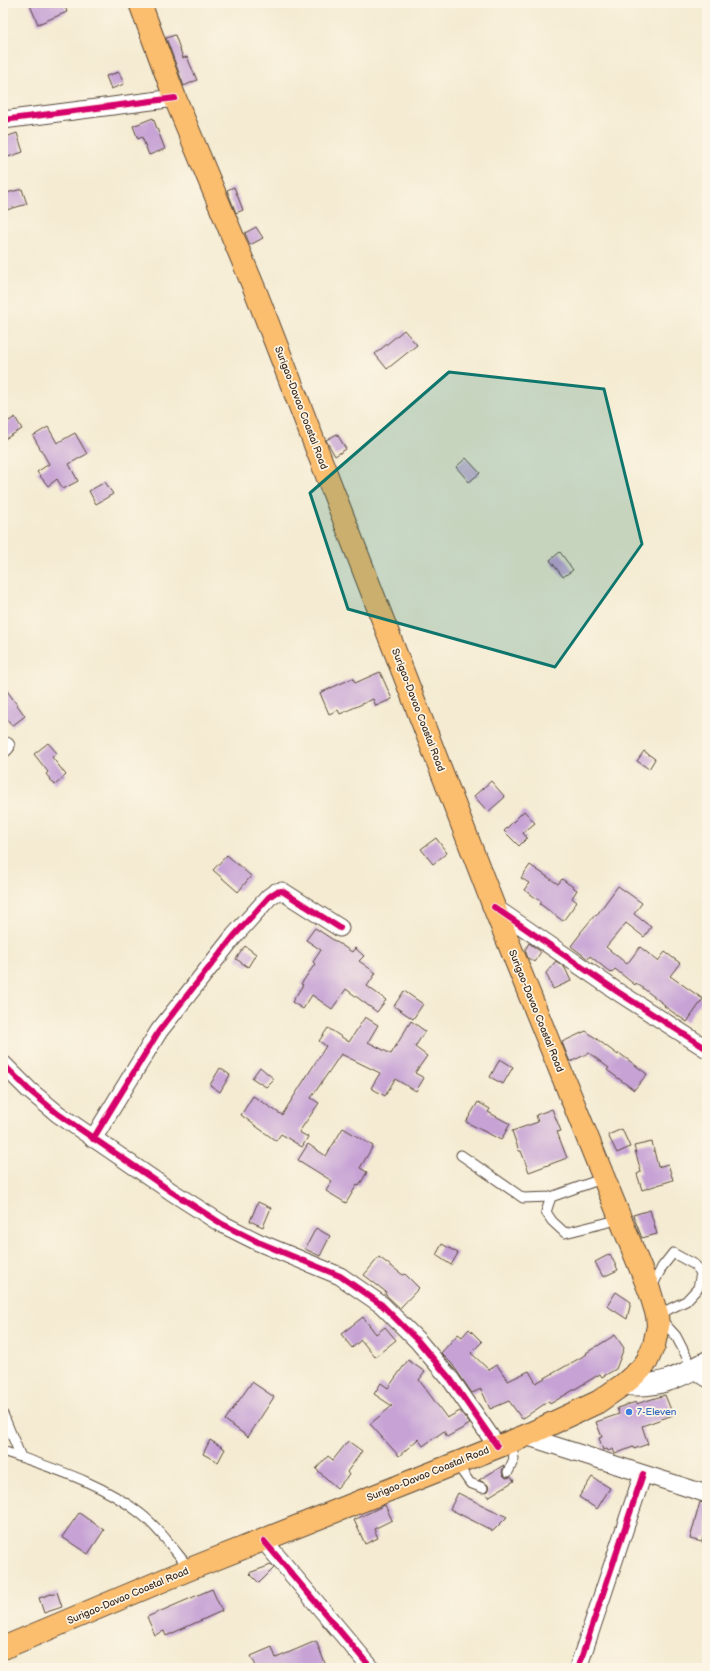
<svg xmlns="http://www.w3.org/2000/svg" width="710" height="1671" font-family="'Balsamiq Sans',sans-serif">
<rect width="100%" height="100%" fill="#fcf5e5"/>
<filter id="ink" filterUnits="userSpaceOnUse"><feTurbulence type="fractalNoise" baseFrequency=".025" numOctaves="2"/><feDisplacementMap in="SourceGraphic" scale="8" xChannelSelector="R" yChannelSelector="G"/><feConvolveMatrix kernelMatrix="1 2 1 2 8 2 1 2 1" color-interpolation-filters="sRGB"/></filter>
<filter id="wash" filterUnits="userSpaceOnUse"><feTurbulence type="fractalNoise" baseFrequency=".012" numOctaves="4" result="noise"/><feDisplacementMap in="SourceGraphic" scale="16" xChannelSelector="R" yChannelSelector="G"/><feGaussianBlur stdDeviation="0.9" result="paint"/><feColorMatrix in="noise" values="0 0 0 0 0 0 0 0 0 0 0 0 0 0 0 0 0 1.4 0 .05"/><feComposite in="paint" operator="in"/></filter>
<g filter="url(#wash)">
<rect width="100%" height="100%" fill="#f4ebd2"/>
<g id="blocks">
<g fill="#c6a2d5">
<path d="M29 3H64L67 12 38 24Z"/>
<path d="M175 35 183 58 187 57 197 80 184 86 166 38Z"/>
<path d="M119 72 124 84 111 89 106 76Z"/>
<path d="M153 118 165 149 149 155 142 137 138 139 133 126Z"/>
<path d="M17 133 23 152 8 157 3 138Z"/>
<path d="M234 187 243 210 236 213 227 190Z"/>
<path d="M22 189 27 204 3 211V194Z"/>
<path d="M256 227 263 238 250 245 245 233Z"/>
<path d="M404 330 417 345 387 369 375 354Z"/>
<path d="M15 417 22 429 3 440V425Z"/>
<path d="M48 427 57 443 75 433 87 454 69 464 78 481 63 489 57 479 48 486 37 472 49 464 33 436Z"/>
<path d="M337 434 346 449 335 456 326 440Z"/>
<path d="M466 458 480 473 469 482 456 467Z"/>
<path d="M105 482 113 494 96 504 89 491Z"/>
<path d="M560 552 573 570 563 577 550 560Z"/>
<path d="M380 672 392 699 376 706 373 699 340 714 338 710 329 714 320 693 353 678 355 683Z"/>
<path d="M3 685 25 716 12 726 3 713Z"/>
<path d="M48 743 57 753 52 757 66 775 55 785 46 774 48 772 34 754Z"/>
<path d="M644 751 655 759 649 769 637 761Z"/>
<path d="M491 781 505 797 488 812 474 796Z"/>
<path d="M524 811 535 823 523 833 527 838 519 846 504 831Z"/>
<path d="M436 838 447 853 433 864 421 849Z"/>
<path d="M227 855 251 876 238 892 213 870Z"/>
<path d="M530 865 558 884 562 879 577 890 572 898 577 902 563 921 540 904 542 902 524 890 529 883 521 878Z"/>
<path d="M618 886 642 903 634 914 651 927 644 937 626 923 606 947 627 964 640 947 658 961 665 952 680 963 670 976 703 999 687 1022 664 1006 665 1005 636 983 635 985 615 969 611 973 590 956 588 959 571 946 581 933H580L595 915 596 916Z"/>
<path d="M315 928 352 952 355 948 364 956 359 961 376 973 367 986 386 1000 377 1012 346 989 332 1009 312 995 303 1009 292 1002 303 985 301 984 315 964 313 962 321 950 306 940Z"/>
<path d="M529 943 541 952 534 962 528 958 525 950Z"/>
<path d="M245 946 256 954 248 967 236 959Z"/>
<path d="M556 961 565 968 571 981 553 989 546 973Z"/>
<path d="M404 991 423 1004 413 1019 394 1006Z"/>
<path d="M365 1017 378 1025 368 1042 391 1054 411 1021 425 1031 415 1047 427 1056 415 1073 424 1078 416 1091 395 1079 385 1096 371 1088 380 1073 341 1054 311 1098 319 1103 299 1132 308 1137 302 1147 281 1134 276 1141 241 1115 253 1096 282 1115 326 1046 319 1041 328 1028 349 1042Z"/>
<path d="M586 1031 618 1055 619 1053 647 1074 634 1090 607 1070 609 1068 589 1053 570 1062 562 1042Z"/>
<path d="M500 1059 513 1067 503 1084 490 1077Z"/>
<path d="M260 1067 274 1079 266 1087 252 1078Z"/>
<path d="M220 1068 230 1075 220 1092 210 1085Z"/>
<path d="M478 1102 490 1109 488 1112 510 1124 501 1140 466 1122Z"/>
<path d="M552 1109 561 1131 557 1132 567 1158 529 1172 521 1151H519L512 1131 538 1122 536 1115Z"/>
<path d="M343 1128 373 1146 360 1168 367 1172 359 1186 357 1185 346 1203 326 1191 332 1181 298 1160 308 1144 326 1156Z"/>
<path d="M622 1129 630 1147 617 1153 608 1135Z"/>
<path d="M652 1142 658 1167 668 1164 673 1180 642 1190 637 1174 641 1172 634 1146Z"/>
<path d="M258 1202 271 1208 263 1227 250 1221Z"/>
<path d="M650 1210 657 1234 642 1238 633 1215Z"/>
<path d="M316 1228 330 1236 320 1256 305 1249Z"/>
<path d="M442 1244 458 1253 451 1265 436 1255Z"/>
<path d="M610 1254 618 1270 603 1277 595 1262Z"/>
<path d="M379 1257 403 1275 405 1274 419 1288 400 1308 385 1294 386 1292 364 1275Z"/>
<path d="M616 1292 631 1302 627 1319 607 1306Z"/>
<path d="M363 1317 376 1334 385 1327 396 1340 375 1357 361 1340 352 1348 341 1334Z"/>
<path d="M469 1329 482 1342 471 1353 489 1370 497 1365 508 1381 529 1371 536 1383 587 1354 586 1353 615 1335 624 1348 616 1369 602 1377 600 1374 550 1404 549 1401 522 1419 509 1401 490 1409 481 1389 472 1393 452 1364 441 1353 458 1334 462 1337Z"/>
<path d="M408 1360 425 1372 419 1380 447 1418 460 1411 470 1424 447 1437 444 1431 423 1446 418 1439 399 1456 370 1424 392 1406 374 1394 381 1383 388 1388Z"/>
<path d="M252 1382 274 1397 248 1437 225 1420Z"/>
<path d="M665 1395 673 1415 642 1426 648 1444 634 1449 633 1447 615 1454 613 1449 608 1451 607 1449 603 1450 599 1438 602 1437 596 1422 619 1414 617 1408 636 1402V1404Z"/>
<path d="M210 1440 225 1449 218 1462 203 1454Z"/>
<path d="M348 1441 362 1451 347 1472 349 1475 337 1488 316 1469 328 1456 333 1460Z"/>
<path d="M504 1465 502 1472 503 1475 506 1478 511 1477 514 1481 488 1497 486 1493 489 1490 488 1485 479 1480Z"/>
<path d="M592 1477 610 1488 597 1509 579 1497Z"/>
<path d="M458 1493 476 1502 507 1517 493 1531 450 1509Z"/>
<path d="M700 1502 707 1504V1538L703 1537 702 1542 690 1539Z"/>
<path d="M385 1505 392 1520 374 1529 378 1538 365 1544 354 1520Z"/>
<path d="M79 1513 104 1530 88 1554 62 1537Z"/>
<path d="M271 1565 274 1568 259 1583 249 1573Z"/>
<path d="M212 1589 222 1611 166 1636 164 1631 155 1635 147 1617Z"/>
<path d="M57 1592 62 1607 44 1613 39 1598Z"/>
<path d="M316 1641 327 1668H253L256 1666 251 1656 272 1647 276 1658Z"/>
</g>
</g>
</g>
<g filter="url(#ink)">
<use href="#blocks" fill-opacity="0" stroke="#574739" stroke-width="1"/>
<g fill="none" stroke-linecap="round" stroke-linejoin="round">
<g stroke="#574739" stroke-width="11">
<g id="service">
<path d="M461 1155 523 1198 551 1197 604 1178"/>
<path d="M551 1197 546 1212 552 1221 565 1233 621 1219"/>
<path d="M651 1289 662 1267 673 1253 695 1265 701 1273 698 1288 686 1301 657 1315 676 1336 693 1369"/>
<path d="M3 1414 21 1457"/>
<path d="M3 1451C51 1468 101 1482 141 1514 160 1529 175 1551 190 1569"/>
<path d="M456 1463 470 1483 483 1488"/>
<path d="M508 1472 514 1459 511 1441"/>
</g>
</g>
<g stroke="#574739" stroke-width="19">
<g id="minor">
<path d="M3 120 175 98"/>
<path d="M3 749 6 746"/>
<path d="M494 907 618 992 707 1049"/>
<path d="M3 1064 29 1090 58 1114 172 1192 222 1224 258 1242 340 1276 382 1305 418 1341 451 1380 497 1446"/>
<path d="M93 1139 159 1031 234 936 269 897 276 892 282 891 340 928"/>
<path d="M693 1369 707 1378"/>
<path d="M525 1436 707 1494"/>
<path d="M264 1541 371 1668"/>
<path d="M578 1668 643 1474"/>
</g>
</g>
<g stroke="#574739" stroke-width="23">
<path id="tertiary" d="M624 1384C657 1389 679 1377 707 1362"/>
</g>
<g stroke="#574739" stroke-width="24">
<path id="trunk" d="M3 1648 190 1569 525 1436 598 1402 624 1384 641 1369 647 1361 654 1345 658 1326 657 1315 650 1292 494 907 257 295 175 98 140 3"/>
</g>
<use href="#service" stroke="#fff" stroke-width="9"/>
<use href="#minor" stroke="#fff" stroke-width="17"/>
<use href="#tertiary" stroke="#fff" stroke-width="21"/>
<use href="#trunk" stroke="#fbbd6e" stroke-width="22"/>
<g stroke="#fcf5e5" stroke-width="8">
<g id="cycleway">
<path d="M3 120 175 98"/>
<path d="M494 907 618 992 707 1049"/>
<path d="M3 1064 29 1090 58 1114 172 1192 222 1224 258 1242 340 1276 382 1305 418 1341 451 1380 497 1446"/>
<path d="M93 1139 159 1031 234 936 269 897 276 892 282 891 340 928"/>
<path d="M264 1541 371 1668"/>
<path d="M578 1668 643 1474"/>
</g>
</g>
<use href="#cycleway" stroke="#d6006c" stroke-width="6"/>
</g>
</g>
<path fill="#0f766e" fill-opacity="0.2" stroke="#0f766e" stroke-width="3" stroke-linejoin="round" d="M449 372 604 389 642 544 555 667 348 609 310 493Z"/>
<circle fill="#3f7fe0" stroke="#fcf5e5" stroke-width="1.5" cx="629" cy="1412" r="4"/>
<g text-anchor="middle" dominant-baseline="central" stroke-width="3.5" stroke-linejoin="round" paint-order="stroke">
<g font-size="10" fill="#3b2a1e" stroke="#fcf5e5">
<text transform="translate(301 408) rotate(69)">Surigao-Davao Coastal Road</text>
<text transform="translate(418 710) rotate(69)">Surigao-Davao Coastal Road</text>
<text transform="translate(536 1011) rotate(68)">Surigao-Davao Coastal Road</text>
<text transform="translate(428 1474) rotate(-22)">Surigao-Davao Coastal Road</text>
<text transform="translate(128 1596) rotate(-23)">Surigao-Davao Coastal Road</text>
</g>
<g font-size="10" fill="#366cbe" stroke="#fcf5e5" text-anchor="start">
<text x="637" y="1412">7-Eleven</text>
</g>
</g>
<rect width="710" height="1671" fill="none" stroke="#fcf5e5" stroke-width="16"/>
</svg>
